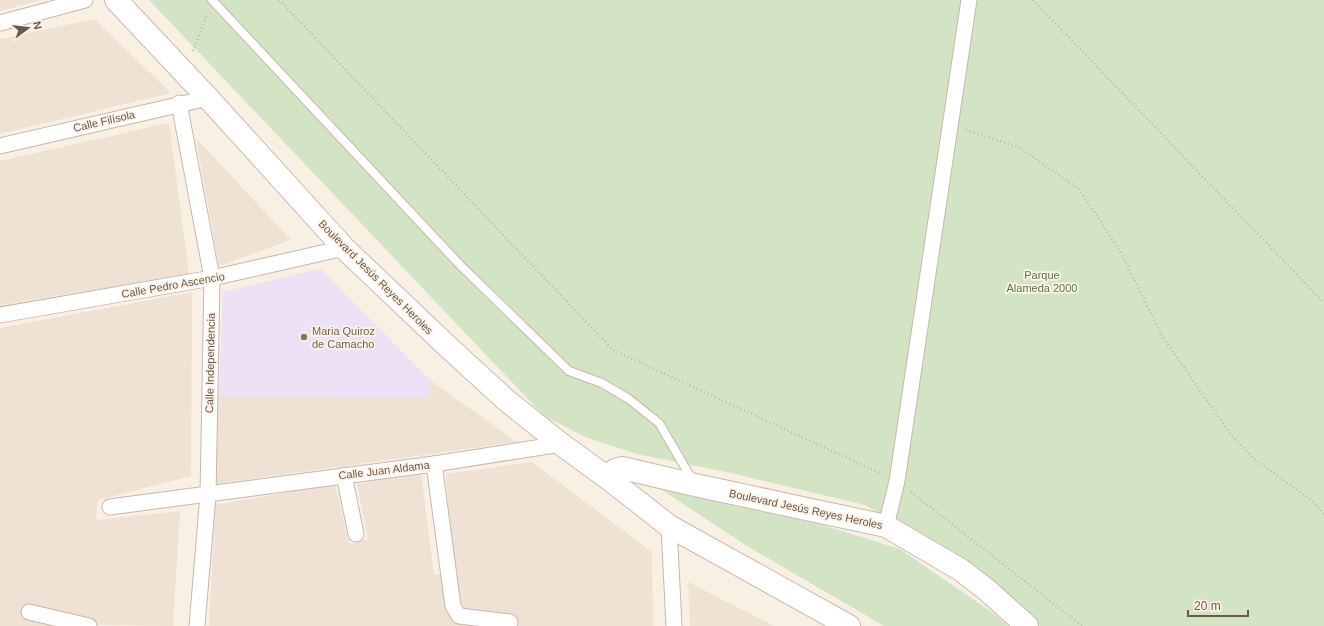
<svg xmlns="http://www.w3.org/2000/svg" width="1324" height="626" font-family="Arial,sans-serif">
<rect width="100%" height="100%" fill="#f9f0e4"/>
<g fill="#efe1d3">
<path d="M0 0H41L0 11Z"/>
<path d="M94 19 171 93 0 134V39Z"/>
<path d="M169 123 189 274 0 305V161Z"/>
<path d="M196 138 291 240 219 266Z"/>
<path d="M320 269 431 381 517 442 215 484 223 292Z"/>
<path d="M192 292 191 476 98 500 96 520 180 511 173 626 66 624 65 626H0V328Z"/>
<path d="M532 462 652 552 653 626H209L215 505 335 484 349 544 368 539 357 484 421 472 434 575 453 571 446 474Z"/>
<path d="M688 582 774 626H690Z"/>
</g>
<path fill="#ede1f5" d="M320 269 431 381 429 398 219 396 223 292Z"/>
<g fill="#d3e4c5">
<path d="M149 0H1324V626H1040L981 570 865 505 731 473 637 454 587 438 544 416Z"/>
<path d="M659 488 787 514 900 549 993 613 1008 626H884L747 546Z"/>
</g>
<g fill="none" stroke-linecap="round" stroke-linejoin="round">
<g stroke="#c8b7ac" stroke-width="10">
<path id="service" d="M212 0 460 265 569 371 602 383 629 399 659 423 693 481"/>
</g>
<g stroke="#c8b7ac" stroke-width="17">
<g id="minor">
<path d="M0 23 85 0"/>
<path d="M179 103 212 278 208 495 197 626"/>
<path d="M0 146 208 98"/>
<path d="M0 315 212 278 344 248"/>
<path d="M434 464 453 606 459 616 510 622"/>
<path d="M344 475 356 534"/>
<path d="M110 507 434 464 561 444"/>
<path d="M669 526 674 626"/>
<path d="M886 526 897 481 969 0"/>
<path d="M29 612 89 626"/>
</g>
</g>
<g stroke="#cdb9ad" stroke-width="24">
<g id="secondary">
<path d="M116 0 208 98 344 248 446 345 506 400 561 444 609 479 669 526 849 626"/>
<path d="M609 479 615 470 622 468 695 485 886 526 961 570 988 591 1027 626"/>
</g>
</g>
<g stroke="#ceb2a3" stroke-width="2.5" stroke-dasharray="1 3" stroke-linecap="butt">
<path d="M279 0 613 350 882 474"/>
<path d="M1033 0 1324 303"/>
<path d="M193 51 207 14"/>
<path d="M966 130 1018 147 1078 188 1120 251 1164 339 1231 435 1253 458 1311 500 1324 514"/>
<path d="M911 492 1082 626"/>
</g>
<use href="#service" stroke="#fff" stroke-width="8"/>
<use href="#minor" stroke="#fff" stroke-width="15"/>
<use href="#secondary" stroke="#fff" stroke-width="22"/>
</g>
<circle fill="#8d6e63" stroke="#fcf4e9" stroke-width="1.5" cx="304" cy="337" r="4"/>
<g text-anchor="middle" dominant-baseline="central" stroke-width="3.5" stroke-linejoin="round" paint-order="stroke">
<g font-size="11" fill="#6d574d" stroke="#fcf4e9">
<text transform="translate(104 121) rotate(-13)">Calle Filísola</text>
<text transform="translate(376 277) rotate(45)">Boulevard Jesús Reyes Heroles</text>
<text transform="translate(173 285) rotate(-10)">Calle Pedro Ascencio</text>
<text transform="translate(210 363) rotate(-89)">Calle Independencia</text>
<text transform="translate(384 470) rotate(-7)">Calle Juan Aldama</text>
<text transform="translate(806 509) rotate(12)">Boulevard Jesús Reyes Heroles</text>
</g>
<g font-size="11" fill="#59774a" stroke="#fcf4e9">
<text x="1042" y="275">Parque<tspan x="1042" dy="13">Alameda 2000</tspan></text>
</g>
<g font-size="11" fill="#785e54" stroke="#fcf4e9" text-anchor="start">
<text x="312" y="331">Maria Quiroz<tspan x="312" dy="13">de Camacho</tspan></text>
</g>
</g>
<g transform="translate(28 28) rotate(75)" stroke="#fcf4e9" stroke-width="3" paint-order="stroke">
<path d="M0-3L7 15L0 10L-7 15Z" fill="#6d574d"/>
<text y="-6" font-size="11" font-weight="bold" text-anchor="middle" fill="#6d574d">N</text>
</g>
<path d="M1188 610v6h60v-6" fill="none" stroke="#6d574d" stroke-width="2"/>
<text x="1194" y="610" font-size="12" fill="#6d574d" stroke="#fcf4e9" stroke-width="3" paint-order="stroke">20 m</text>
</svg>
